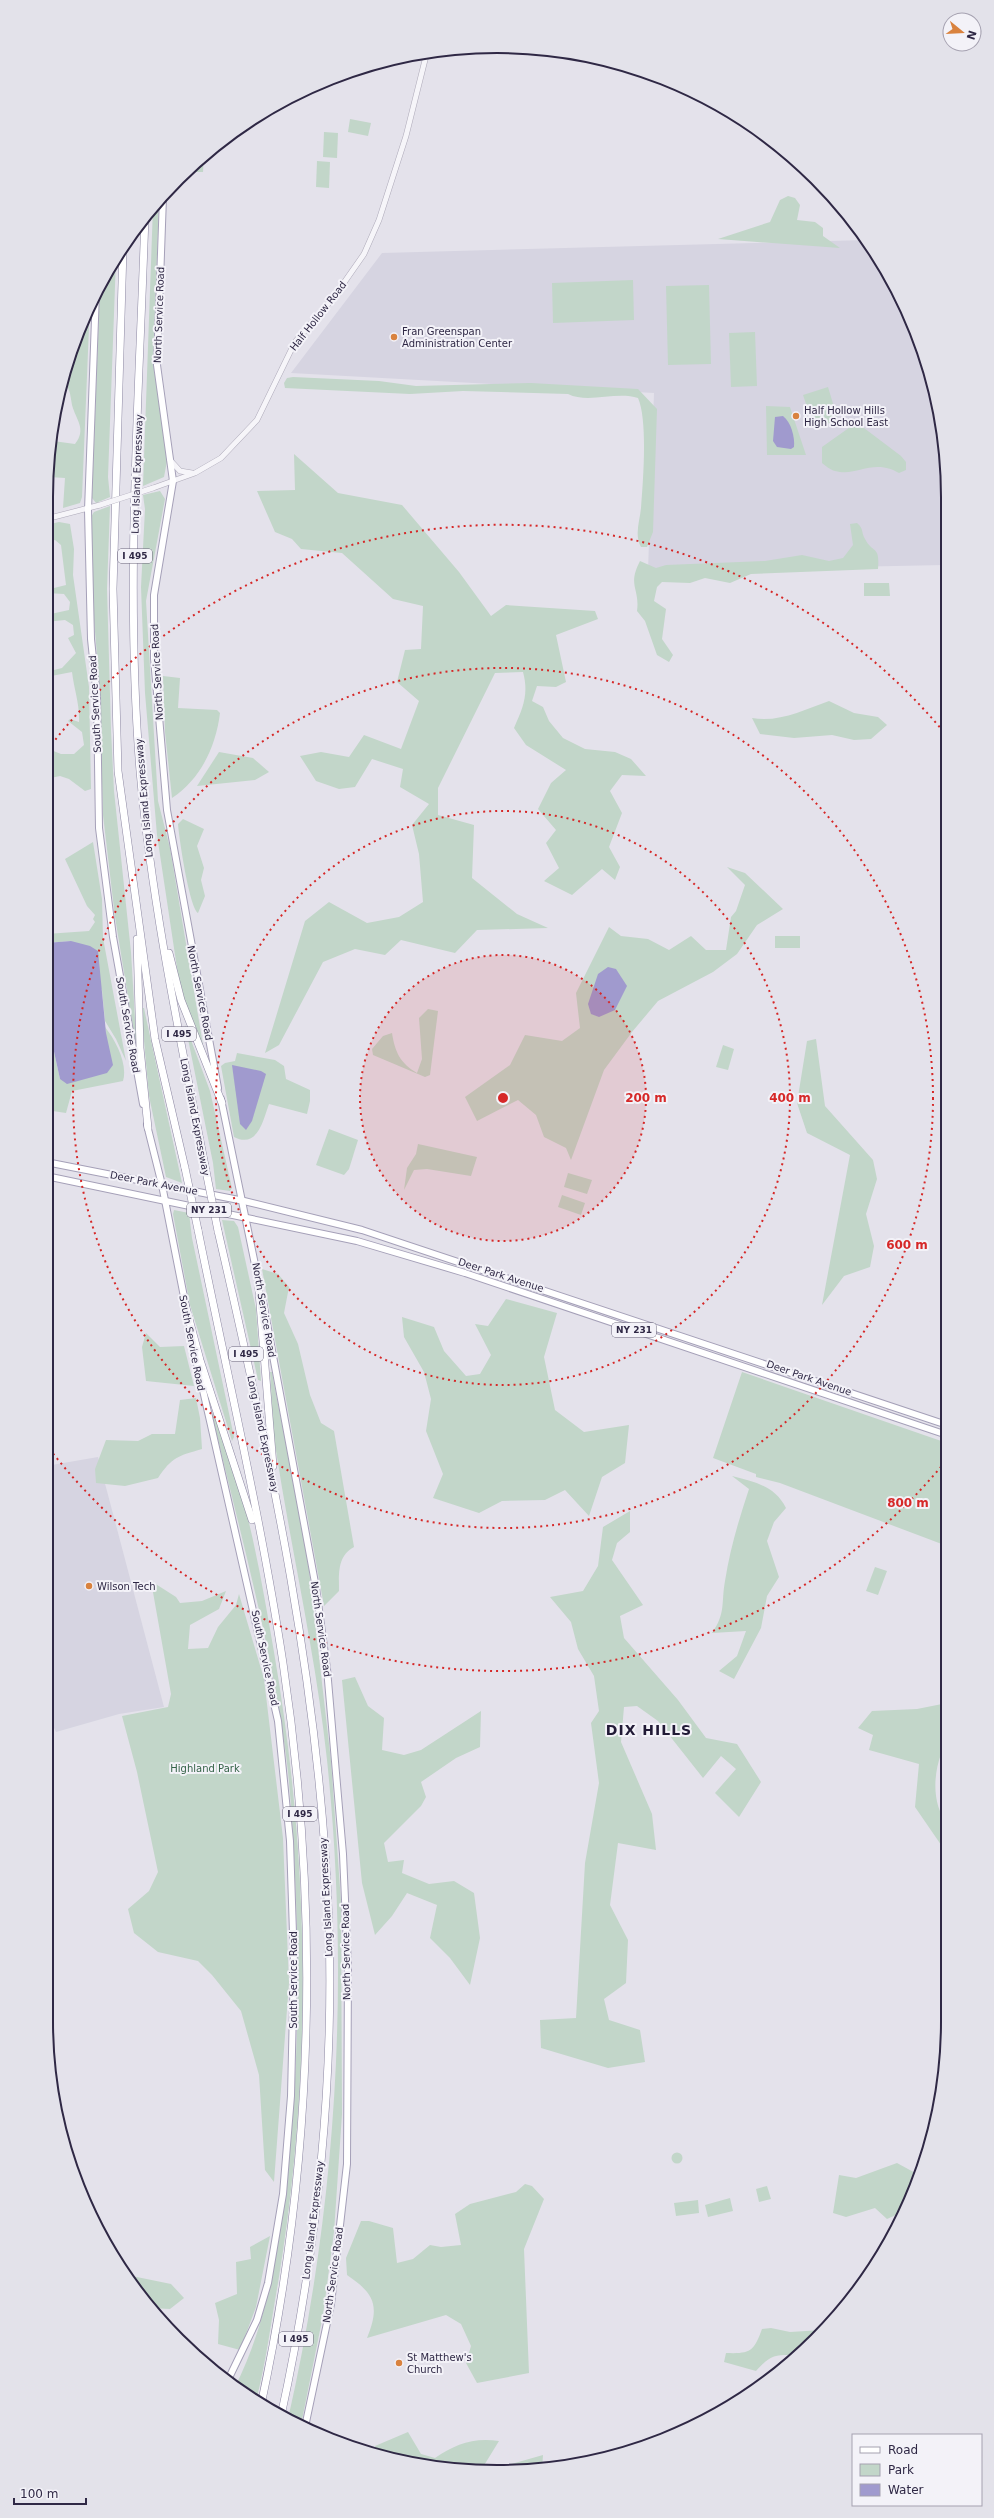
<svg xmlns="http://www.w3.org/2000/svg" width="994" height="2518" font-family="'DejaVu Sans',sans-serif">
<rect width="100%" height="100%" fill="#e4e2eb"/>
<g fill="#d6d4e1">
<path d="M867 240 914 324 944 438V565L648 571 654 393 291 373 382 253Z"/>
<path d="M98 1457 164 1707 119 1714 56 1732 46 1711V1466Z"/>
</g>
<g fill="#c2d6c9">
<path d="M350 119 371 123 368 136 348 132Z"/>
<path d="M324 132 338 133 337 158 323 157Z"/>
<path d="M204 154 203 172H190V168Z"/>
<path d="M317 161 330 162 329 188 316 187Z"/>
<path d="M788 196 795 198 800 205 797 220 815 222 823 228V236L840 248 718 239 770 222 780 200Z"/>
<path d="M159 201 153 361 167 461 164 477 143 486 153 207Z"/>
<path d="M116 259 108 477 110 497 96 503 92 498 100 286Z"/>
<path d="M633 280 634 320 553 323 552 283Z"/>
<path d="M709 285 711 364 668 365 666 286Z"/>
<path d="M90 303 82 497 80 503 63 508 65 478 49 477 53 441 75 444C87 429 76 420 72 405 70 393 70 388 62 379Z"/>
<path d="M755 332 757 386 731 387 729 333Z"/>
<path d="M293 377 379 381 416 386 531 383 638 389 657 409 653 532 647 547H641C634 535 640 520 641 508 643 481 648 421 638 398 616 391 588 404 568 394L463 391 410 394 285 388 284 383 287 378Z"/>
<path d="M828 387 838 420 814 428 803 395Z"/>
<path d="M766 406 790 407 806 455H767Z"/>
<path d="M853 425H860L901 456 906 462V470L899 473C872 458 858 477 835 471 830 470 825 465 822 463V447Z"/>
<path d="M294 454 338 493 402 505 459 572 491 616 506 605 595 611 598 619 556 635 566 682 556 687 537 686 532 701 543 707 549 721 563 738 585 749 615 752 631 759 646 776 622 775 610 791 622 813 609 847 620 867 615 880 602 869 572 895 544 881 559 868 546 843 556 830 538 809 551 783 566 770 526 745 514 728C523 708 529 694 523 672L495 673 438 788V815L474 825 472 878 517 914 548 928 477 930 455 953 401 940 385 955 355 949 323 962 279 1045 265 1053 305 921 329 902 367 923 399 917 423 902 419 854 412 825 429 804 400 787 403 769 372 759 355 787 339 789 316 781 300 756 321 752 349 757 364 735 401 749 419 701 397 682 405 650 421 649 423 606 393 599 342 553 301 549 292 539 275 532 257 491 295 490Z"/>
<path d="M160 491 165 499 146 601 158 801 170 848 205 1057 180 988 157 835 145 693 141 587 145 509 143 495Z"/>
<path d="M110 506 107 589 111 730 114 791 131 952 137 1052 115 917 103 815 99 678 91 585V517L94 512Z"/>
<path d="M59 522 70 524 74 549 73 575 89 687 91 789 85 791 69 779 60 776 46 779V748L61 754H74L84 745 82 732 68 721 70 719 79 722C80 705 74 689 72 672L46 677V672L62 668 76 653 68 638 74 635 73 625 65 620 46 622V615L69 610 70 602 64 594 46 593V590L66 585 61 545 55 540 46 542V525Z"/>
<path d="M857 523C864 529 861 532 865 539 873 554 880 545 878 569L751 574 730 583 705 578 690 583 662 582 657 587 654 601 666 609 662 639 673 655 669 662 657 655 645 621 637 611C640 588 627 586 640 561L656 568 666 565 765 561 802 555 829 561 843 558 853 545 850 524Z"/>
<path d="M864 583H889L890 596H864Z"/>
<path d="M163 676 180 678 178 708 217 710 220 713C216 746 201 779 172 798L165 732Z"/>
<path d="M829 701 854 713 878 717 887 725 871 739 854 740 832 735 794 738 760 734 752 718C778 723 804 710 829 701Z"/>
<path d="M219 752 253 758 269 772 255 780 197 786Z"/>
<path d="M183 819 204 829 197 846 204 868 201 880 205 896 198 913C189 906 179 837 178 824Z"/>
<path d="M93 842 102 899 103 938 126 1061 116 1039 105 1021 102 990 71 941 46 943V934L89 931 95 922 93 919 95 915 87 906 65 859Z"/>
<path d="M727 867 745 873 783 909 757 925 737 954 713 972 658 1001 632 1032 604 1070 571 1160 566 1148 544 1137 536 1115 518 1100 477 1121 465 1097 510 1065 525 1035 562 1041 580 1028 576 993 609 927 621 936 648 939 669 950 691 936 706 950H726L731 917 736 911 745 885Z"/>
<rect x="775" y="936" width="25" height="12"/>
<path d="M141 1008H144L145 1013 182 1183 166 1177 149 1096Z"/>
<path d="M428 1009 438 1011 430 1075 425 1077 373 1055 372 1049 383 1036 392 1033C395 1052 400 1063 417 1073L422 1059 419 1018Z"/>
<path d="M46 1015 60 1079 106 1033 105 1027C116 1041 128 1064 123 1081L72 1091 66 1113 46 1110V1071L50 1068 46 1047Z"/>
<path d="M185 1024 210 1091 232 1188 230 1191 216 1189 213 1163Z"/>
<path d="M816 1039 825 1106 873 1160 877 1179 866 1214 874 1246 870 1267 844 1276 822 1305 850 1155 807 1133 797 1103 807 1041Z"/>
<path d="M723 1045 734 1049 728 1070 716 1067Z"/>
<path d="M237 1053 275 1060 284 1066 286 1079 310 1090V1101L307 1114 269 1104C263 1120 258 1149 234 1137L221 1066 225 1063 235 1061Z"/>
<path d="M329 1129 358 1140 349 1169 344 1175 316 1165Z"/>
<path d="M418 1144 477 1157 471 1176 427 1169 414 1170 404 1190 407 1168 416 1154Z"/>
<path d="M568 1173 592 1180 587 1194 564 1187Z"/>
<path d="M562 1195 585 1203 581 1215 558 1207Z"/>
<path d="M174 1210 189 1213 192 1238 234 1437 232 1441 190 1305 173 1214Z"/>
<path d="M222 1220 234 1221 238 1227 256 1309 261 1381 258 1380Z"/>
<path d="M262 1269 278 1274 289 1287 284 1313 298 1344 310 1395 321 1423 334 1431 354 1547C337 1556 339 1574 339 1591L324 1606Z"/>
<path d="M506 1299 557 1313 544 1357 555 1410 584 1432 629 1425 625 1463 602 1477 589 1516 565 1490 545 1500 502 1501 479 1513 433 1498 443 1474 426 1431 431 1399 424 1372 404 1337 402 1317 434 1327 444 1351 466 1376 480 1374 491 1355 475 1324 488 1326Z"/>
<path d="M146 1333 160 1347 184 1346 194 1386 146 1381 142 1347Z"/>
<path d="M270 1372H272L274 1384 306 1544 331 1761 341 1902 342 2114 334 2232 323 2315 301 2425 288 2419C337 2204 350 1979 327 1760 316 1656 292 1554 276 1451 272 1425 272 1398 270 1372Z"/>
<path d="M742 1372 947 1443V1546L780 1483 756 1477V1474L713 1458Z"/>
<path d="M196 1398 200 1418 202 1449C178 1456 172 1457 158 1478L125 1486 96 1483 95 1469 106 1440 138 1441 152 1434H175L180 1400Z"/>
<path d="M215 1414C224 1441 234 1468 242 1495 256 1547 265 1600 274 1652 310 1861 313 2074 278 2283 271 2322 266 2363 256 2401L235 2387C268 2322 278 2248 287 2176 298 2084 299 1991 296 1899 294 1851 292 1802 286 1755 270 1640 239 1528 212 1415Z"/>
<path d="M732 1476C755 1482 775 1486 786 1508L774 1522 767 1541 779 1577 767 1596 761 1628 734 1679 719 1671 737 1656 746 1631 712 1633C726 1613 721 1603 725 1581 730 1549 739 1519 749 1489Z"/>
<path d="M630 1511V1532L617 1543 612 1560 643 1605 620 1616 624 1638 678 1700 706 1738 737 1744 761 1782 739 1817 715 1793 736 1769 721 1756 703 1778 658 1721 637 1706 624 1707 621 1742 652 1814 656 1850 618 1843 610 1905 628 1940 626 1983 604 1999 609 2020 640 2030 645 2062 608 2068 541 2048 540 2020 576 2018 585 1863 599 1783 591 1723 599 1711 594 1676 578 1649 571 1622 550 1597 583 1591 598 1566 603 1527Z"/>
<path d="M875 1567 887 1571 878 1595 866 1591Z"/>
<path d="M151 1581 176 1597 180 1603 202 1601 226 1591 219 1609 190 1625 188 1649 208 1648 218 1627 236 1605 239 1594 264 1679 283 1838 289 1983 274 2182 265 2170 259 2075 241 2011 212 1975 198 1961 158 1952 134 1933 128 1909 149 1891 158 1872 137 1772 122 1716 168 1707 171 1694Z"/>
<path d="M355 1677 368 1706 384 1718 382 1750 404 1755 421 1750 481 1711 480 1747 456 1758 421 1782 426 1797 421 1806 384 1843 388 1862 404 1860 402 1873 429 1884 454 1881 474 1893 480 1938 470 1985 450 1958 430 1938 437 1905 407 1893 392 1916 375 1935 362 1883 342 1680Z"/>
<path d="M947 1703C947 1714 949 1728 947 1740 947 1744 943 1749 941 1754 933 1776 932 1806 948 1824V1855L915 1807 919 1764 869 1750 873 1735 858 1728 872 1711 917 1709Z"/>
<circle cx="677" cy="2158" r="5.5"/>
<path d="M897 2163 919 2175 905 2211 887 2219 875 2208 846 2217 833 2213 839 2175 856 2178Z"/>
<path d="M525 2184 532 2186 544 2199 524 2249 529 2373 477 2383 466 2363 471 2346 461 2324 446 2315 367 2338C380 2306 375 2294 347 2275L346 2258 361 2221H369L393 2228 397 2263 413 2259 430 2245 441 2247 461 2245 455 2214 470 2204 516 2192Z"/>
<path d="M767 2186 771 2199 759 2202 756 2189Z"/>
<path d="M730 2198 733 2211 708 2217 705 2205Z"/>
<path d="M698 2200 699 2213 676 2216 674 2203Z"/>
<path d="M270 2236 256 2307 240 2350 218 2344 219 2320 215 2303 237 2294 236 2262 251 2259 250 2247Z"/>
<path d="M127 2275 171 2284 184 2298 170 2309 151 2308Z"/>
<path d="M771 2328 790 2332 822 2330 799 2355C776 2355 772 2353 756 2371L724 2362 726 2353C751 2354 754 2351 762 2329Z"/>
<path d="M408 2432 421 2454 435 2458C455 2444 474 2437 499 2441L483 2467H501L543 2455 542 2469 526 2471 438 2468 377 2454 375 2446Z"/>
</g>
<g fill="#a09ace">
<path d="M783 416C791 422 795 437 794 447L791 449 777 447 773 441 775 417Z"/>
<path d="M71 941 90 946 98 951 106 1033 113 1065 107 1073 67 1084 60 1079 46 1015V943Z"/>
<path d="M608 967 616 969 627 986 615 1010 599 1017 591 1014 588 1004 598 974Z"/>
<path d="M232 1065 261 1071 266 1074 252 1121 246 1130 240 1124Z"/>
</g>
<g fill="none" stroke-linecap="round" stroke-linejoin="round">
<g stroke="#aeaab9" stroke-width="6">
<g id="minor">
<path d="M170 460 180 471 192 473"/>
<path d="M153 488 195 473 221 458 257 420 295 342 334 297 364 254 379 220 406 136 427 52"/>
<path d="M46 519 100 505"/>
</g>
</g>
<g stroke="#a5a0b8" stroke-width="8">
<g id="major">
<path d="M163 197 157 365 173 481 154 595V658L167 810 218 1088"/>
<path d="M96 292 88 510 91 639 97 697 99 828 113 937 143 1104"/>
<path d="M221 1099 259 1284"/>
<path d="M147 1125 162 1185 186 1307"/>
<path d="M46 1162 244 1201 362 1230 947 1425"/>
<path d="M46 1176 357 1241 465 1273 947 1435"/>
<path d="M263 1302 316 1588 327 1669 343 1854 348 1968 347 2164 331 2304 305 2427"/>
<path d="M193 1346 278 1721 290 1841 294 1964 291 2096 283 2194 268 2283 257 2320 227 2382"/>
</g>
</g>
<g stroke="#8d88a3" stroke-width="8">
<g id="highway">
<path d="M145 216C139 400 125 587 140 771 152 906 180 1038 206 1171"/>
<path d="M123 249 113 589 118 771 155 1039 185 1168"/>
<path d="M137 939 140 1048 148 1128"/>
<path d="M169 953 181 1000 222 1103"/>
<path d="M198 1230C227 1374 261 1518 283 1663 320 1910 314 2160 261 2405"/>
<path d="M218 1231C271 1460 321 1691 329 1926 334 2090 316 2255 281 2416"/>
<path d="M258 1279 273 1466"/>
<path d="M185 1304 200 1360 252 1520"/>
</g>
</g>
<use href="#minor" stroke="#f6f5f9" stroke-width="5"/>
<use href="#major" stroke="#fff" stroke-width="6"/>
<use href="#highway" stroke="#fff" stroke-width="7"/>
<g stroke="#aeaab9" stroke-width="6" stroke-linecap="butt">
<path id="minor-bridge" d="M100 505 153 488"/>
</g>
<g stroke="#8d88a3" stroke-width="8" stroke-linecap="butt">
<g id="highway-bridge">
<path d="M185 1168 198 1230"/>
<path d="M206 1171 218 1231"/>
</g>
</g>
<use href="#minor-bridge" stroke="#f6f5f9" stroke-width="5"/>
<use href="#highway-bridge" stroke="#fff" stroke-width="7"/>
</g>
<circle cx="503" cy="1098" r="143" fill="#d62828" fill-opacity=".12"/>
<g fill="none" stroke="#d62828" stroke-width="2" stroke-dasharray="2 4">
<circle cx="503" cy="1098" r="143"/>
<circle cx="503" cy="1098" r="287"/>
<circle cx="503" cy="1098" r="430"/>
<path d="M945 1462A573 573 0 0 1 48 1447M48 749A573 573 0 0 1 942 730"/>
</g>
<g fill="#d9823e" stroke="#f3f2f8" stroke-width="1.5">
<circle cx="394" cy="337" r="4"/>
<circle cx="796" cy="416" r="4"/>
<circle cx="89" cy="1586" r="4"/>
<circle cx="399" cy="2363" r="4"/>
</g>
<g text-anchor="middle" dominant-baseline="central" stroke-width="4" stroke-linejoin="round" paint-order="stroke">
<g fill="#f3f2f8" stroke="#6a657b" stroke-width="1">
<rect x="118" y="549" width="34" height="14" rx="3"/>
<rect x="162" y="1027" width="34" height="14" rx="3"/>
<rect x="187" y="1203" width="44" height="14" rx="3"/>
<rect x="612" y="1323" width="44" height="14" rx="3"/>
<rect x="229" y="1347" width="34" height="14" rx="3"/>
<rect x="283" y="1807" width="34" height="14" rx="3"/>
<rect x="279" y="2332" width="34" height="14" rx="3"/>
</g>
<g font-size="9" font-weight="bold" fill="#2f2845">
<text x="135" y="556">I 495</text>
<text x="179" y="1034">I 495</text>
<text x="209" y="1210">NY 231</text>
<text x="634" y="1330">NY 231</text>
<text x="246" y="1354">I 495</text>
<text x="300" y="1814">I 495</text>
<text x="296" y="2339">I 495</text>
</g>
<g font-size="10" fill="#2f2845" stroke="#f3f2f8">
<text transform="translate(159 315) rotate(-88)">North Service Road</text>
<text transform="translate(318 316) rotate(-52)">Half Hollow Road</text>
<text transform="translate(137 474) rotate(-88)">Long Island Expressway</text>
<text transform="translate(157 672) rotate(-93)">North Service Road</text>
<text transform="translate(95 704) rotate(-93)">South Service Road</text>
<text transform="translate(144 798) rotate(-95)">Long Island Expressway</text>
<text transform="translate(200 993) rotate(79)">North Service Road</text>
<text transform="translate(128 1025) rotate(80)">South Service Road</text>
<text transform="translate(195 1117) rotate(79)">Long Island Expressway</text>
<text transform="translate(154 1183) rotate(11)">Deer Park Avenue</text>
<text transform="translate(501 1275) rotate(18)">Deer Park Avenue</text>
<text transform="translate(264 1310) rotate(80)">North Service Road</text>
<text transform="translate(192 1343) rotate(79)">South Service Road</text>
<text transform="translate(809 1378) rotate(19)">Deer Park Avenue</text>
<text transform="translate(263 1434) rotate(78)">Long Island Expressway</text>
<text transform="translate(321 1629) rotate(82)">North Service Road</text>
<text transform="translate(265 1658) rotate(78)">South Service Road</text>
<text transform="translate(326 1897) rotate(-93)">Long Island Expressway</text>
<text transform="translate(346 1952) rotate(-91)">North Service Road</text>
<text transform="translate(293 1980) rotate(-90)">South Service Road</text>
<text transform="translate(313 2220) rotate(-83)">Long Island Expressway</text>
<text transform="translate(333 2275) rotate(-82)">North Service Road</text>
</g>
<g font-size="10" fill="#2f2845" stroke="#f3f2f8" text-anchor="start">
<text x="402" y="331">Fran Greenspan<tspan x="402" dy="12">Administration Center</tspan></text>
<text x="804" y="410">Half Hollow Hills<tspan x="804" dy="12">High School East</tspan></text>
<text x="97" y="1586">Wilson Tech</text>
<text x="407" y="2357">St Matthew's<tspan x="407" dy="12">Church</tspan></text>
</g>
<g font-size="10" fill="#346247" stroke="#f3f2f8">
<text x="205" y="1768">Highland Park</text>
</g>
<g font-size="14" font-weight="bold" letter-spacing="1" fill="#211a36" stroke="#f3f2f8">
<text x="649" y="1730">DIX HILLS</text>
</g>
</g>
<path d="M0 0H994V2518H0ZM497 53H497A444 444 0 0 1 941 497V2021A444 444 0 0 1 497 2465H497A444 444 0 0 1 53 2021V497A444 444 0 0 1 497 53Z" fill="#e3e2ea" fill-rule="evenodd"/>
<path fill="none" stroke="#2f2845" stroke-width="2" d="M497 53H497A444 444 0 0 1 941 497V2021A444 444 0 0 1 497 2465H497A444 444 0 0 1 53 2021V497A444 444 0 0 1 497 53Z"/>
<circle cx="503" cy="1098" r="6" fill="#d62828" stroke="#f3f2f8" stroke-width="2"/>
<g font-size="12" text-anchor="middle" font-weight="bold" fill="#d62828" stroke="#f3f2f8" stroke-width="4" stroke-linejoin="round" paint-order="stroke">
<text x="646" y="1102">200 m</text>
<text x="790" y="1102">400 m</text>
<text x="907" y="1249">600 m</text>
<text x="908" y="1507">800 m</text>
</g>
<rect x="852" y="2434" width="130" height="72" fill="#f3f2f8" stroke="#a5a1b0"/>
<rect x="860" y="2447" width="20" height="6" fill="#ffffff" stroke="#a5a1b0"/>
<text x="888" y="2454" font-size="12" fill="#2f2845">Road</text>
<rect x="860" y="2464" width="20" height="12" fill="#c2d6c9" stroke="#a5a1b0"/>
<text x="888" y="2474" font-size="12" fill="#2f2845">Park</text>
<rect x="860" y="2484" width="20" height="12" fill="#a09ace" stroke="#a5a1b0"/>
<text x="888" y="2494" font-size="12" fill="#2f2845">Water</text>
<g transform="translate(962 32) rotate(108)"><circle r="19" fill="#f3f2f8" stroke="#a5a1b0"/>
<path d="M0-3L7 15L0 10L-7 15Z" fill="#d9823e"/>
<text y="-6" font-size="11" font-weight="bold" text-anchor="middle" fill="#2f2845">N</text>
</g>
<path d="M14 2498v6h72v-6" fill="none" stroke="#2f2845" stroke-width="2"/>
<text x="20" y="2498" font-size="12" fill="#2f2845" stroke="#f3f2f8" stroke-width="3" paint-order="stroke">100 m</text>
</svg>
